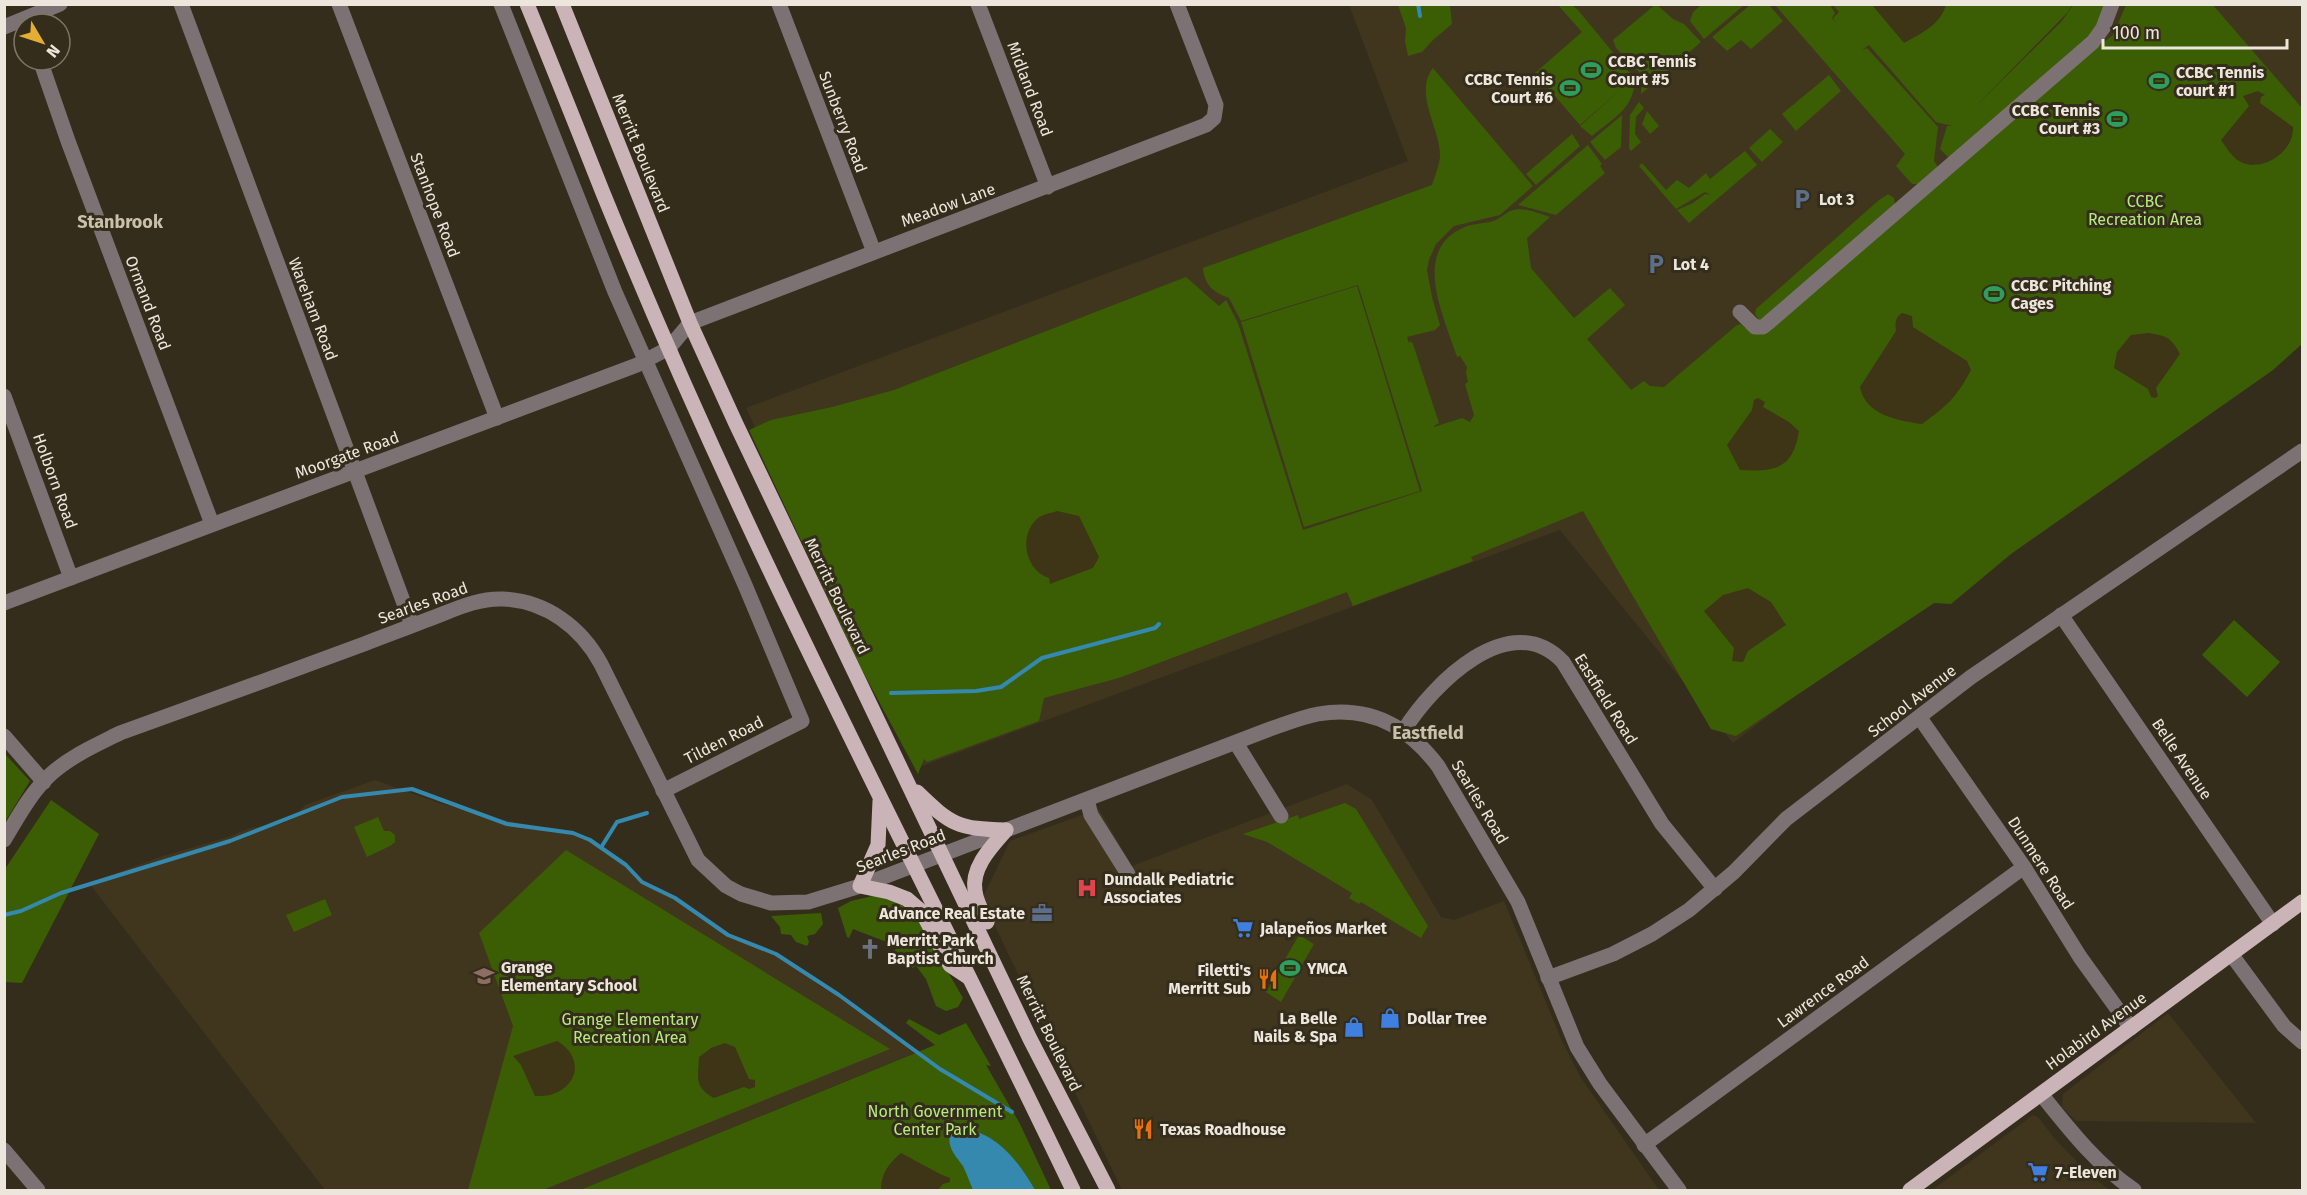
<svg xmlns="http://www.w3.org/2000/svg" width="2307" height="1195" font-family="'Fira Sans',sans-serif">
<rect width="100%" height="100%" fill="#352d1c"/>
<g fill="#40351d">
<path d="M1349 5H2302V307L1733 743 1560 530 922 766 884 687 855 640 746 408 1408 161Z"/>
<path d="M375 780 439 803 494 818 590 837 627 868 638 880 670 896 716 929 764 947 784 958 821 987 851 1003 917 1052 580 1190H325L89 883 160 857 228 837 250 828 284 823 294 818 305 805Z"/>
<path d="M1347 784 1372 800 1441 917 1454 920 1504 901 1562 1041 1581 1078 1659 1190H1122L982 899 1010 841 1099 809 1132 866Z"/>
<path d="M2168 1013 2256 1123 2076 1121 2062 1107 2063 1094Z"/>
<path d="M2033 1115 2038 1117 2055 1139 2091 1176 2110 1190H1932Z"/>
</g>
<g fill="#3b5e05">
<path d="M1656 4 1673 19 1684 24 1701 42 1641 94 1642 75 1616 48 1613 40Z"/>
<path d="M1398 5H1450L1452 24 1433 40 1422 52 1408 56 1405 41 1406 28Z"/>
<path d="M1558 5H1572L1578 10 1634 78C1637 107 1611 120 1592 136L1580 126 1627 84 1580 125 1535 73 1582 32Z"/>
<path d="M1701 5V4L1744 5 1704 39 1690 21 1693 12Z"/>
<path d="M1750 5H1769L1783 21 1751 49 1741 40 1727 51 1712 37Z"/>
<path d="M1775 5H1830L1835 13 1832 18 1836 23 1833 18 1839 12 1833 5H2072L2067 13 1973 109 2062 21 2073 5H2106L2095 30 2084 43 1949 158 1940 149 1947 126H1952L1936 122 1869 45 1862 50 1867 48 1938 127 1934 161 1938 167 1918 184H1912L1896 166 1905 154Z"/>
<path d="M2126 5H2213L2302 108V344L2273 370 2011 554 1951 604 1934 603 1736 736 1711 729 1583 511 1471 557 1473 561 1353 606 1347 592 1119 678 1044 698 1039 721 927 762 924 759 918 774 862 670 749 430 771 420 832 407 894 390 1186 277 1219 306 1226 300 1238 323 1303 530 1422 491 1358 285 1241 321 1229 298C1213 292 1205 286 1203 268L1432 185C1435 176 1439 166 1440 157 1441 129 1413 94 1433 68L1533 186 1500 215 1454 226 1436 244 1429 260 1427 270 1432 297 1440 325 1435 330 1407 337 1409 343 1411 341 1413 344 1439 423 1434 426V427L1462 418 1470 422 1474 415 1465 384 1468 382 1466 373 1467 367 1460 356 1457 357C1444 316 1409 248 1467 226 1474 224 1483 223 1490 222 1499 220 1502 215 1510 211 1522 206 1538 213 1550 217L1527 238 1531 268 1574 318 1610 288 1625 305 1587 339 1631 390 1644 381 1650 386 1664 387 1737 325 1741 324 1745 328 1758 318 1755 314 1756 309 1879 200 1888 194 1894 198 1895 205 1854 242 2113 35Z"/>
<path d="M1829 75 1841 91 1796 131 1782 114Z"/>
<path d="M1639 102 1644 108 1636 117 1635 134 1641 142 1631 151 1629 148 1630 115Z"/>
<path d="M1647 111 1659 126 1650 134 1642 124Z"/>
<path d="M1622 115 1621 147 1605 160 1590 142Z"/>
<path d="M1770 129 1783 142 1762 162 1749 148Z"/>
<path d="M1572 134 1580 146 1536 185 1526 174Z"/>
<path d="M1588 145 1602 164 1600 166 1605 173 1556 215 1518 205Z"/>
<path d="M1745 151 1757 165 1689 223 1677 210 1693 203 1705 194 1711 195 1705 192 1676 209 1639 166 1642 163 1666 190 1677 180 1689 188 1706 173 1710 179Z"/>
<path d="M1357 286 1420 491 1304 527 1241 322Z"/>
<path d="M2234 620 2280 662 2247 697 2202 655Z"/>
<path d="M5 754 30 781 5 822Z"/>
<path d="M51 800 99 834 22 983 5 982V869Z"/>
<path d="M1345 803 1356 809 1428 926 1421 938 1361 902 1359 904 1349 898 1352 893 1267 842 1243 834 1298 815 1299 819Z"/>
<path d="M378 817 384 831H390L395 835V842L390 846 367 857 354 827Z"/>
<path d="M566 850 890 1049 543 1190H468L513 1026 479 933Z"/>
<path d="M877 895 910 907 963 998 958 1007 946 1011 936 1006 926 979 916 966 909 970 899 960 900 955 894 952 897 946 853 929 849 938 847 937 838 908 851 901Z"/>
<path d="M325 899 332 915 294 932 286 915Z"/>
<path d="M821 913 823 924 815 934 807 936 809 942 807 946 796 942 791 935 781 934 780 927 771 916Z"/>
<path d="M1299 935 1314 944 1281 1002 1266 992Z"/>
<path d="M909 1019 939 1035 966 1023 991 1066 986 1065 1020 1124 1051 1190H580L935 1045 906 1023Z"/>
</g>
<g fill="#3d3515">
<path d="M1872 5H1946C1940 25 1922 33 1904 43Z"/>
<path d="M2258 91 2265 95 2261 97 2260 103 2293 127C2294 152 2262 174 2239 161 2232 157 2226 147 2221 140L2249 106 2243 96Z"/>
<path d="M1902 313 1912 316 1913 327 1967 361 1971 370C1957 397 1947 406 1922 424 1899 421 1865 415 1860 387L1896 331C1895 322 1895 318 1902 313Z"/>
<path d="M2148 333C2167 336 2171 337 2180 354L2156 388 2158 396 2155 398 2151 397 2148 389 2114 368 2117 352 2131 335Z"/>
<path d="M1758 398 1765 402 1763 407 1789 422 1799 431C1793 469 1775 472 1740 470L1727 445 1752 410 1754 400Z"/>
<path d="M1057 511 1079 516 1099 557 1093 568 1050 584 1049 578C1025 571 1018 534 1038 518 1043 514 1052 513 1057 511Z"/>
<path d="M1748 588 1771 602 1786 625 1748 651 1743 662 1732 661 1734 648 1704 611 1723 595Z"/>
<path d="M557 1041C582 1055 581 1084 553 1094 548 1096 540 1096 535 1096L521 1065 513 1056Z"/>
<path d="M725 1043 735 1047 749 1079 755 1080V1087L749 1089 744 1087 714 1098C694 1087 698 1078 699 1057L711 1048Z"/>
<path d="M901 1153 940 1174 950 1178V1182L943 1184 938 1190H881C881 1174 888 1164 901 1153Z"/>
</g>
<path fill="#3689ae" d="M961 1129C996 1131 1019 1162 1035 1190H973C970 1183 967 1174 963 1166 956 1156 947 1148 950 1134L955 1130Z"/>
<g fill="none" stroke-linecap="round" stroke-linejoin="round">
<g stroke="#3689ae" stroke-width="4">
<path d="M1418 4 1420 16"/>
<path d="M891 693 976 691 1001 687 1042 658 1155 628 1159 624"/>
<path d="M602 846 617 822 647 813"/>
<path d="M4 915 21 911 61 893 230 841 342 797 412 789 507 824 573 833 590 840 626 865 642 882 675 898 728 935 776 954 839 995 940 1069 1012 1112"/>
</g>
<g stroke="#7c7173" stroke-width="15">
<path d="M181 4 412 625"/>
<path d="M339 4 497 418"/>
<path d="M501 4 615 292 745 585 802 721 663 791"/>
<path d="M779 4 874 252"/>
<path d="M978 4 1048 187"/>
<path d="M4 27 60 4"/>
<path d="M40 60 68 141 212 524"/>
<path d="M1740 312 1755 327H1763L1768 323 2093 42 2103 28 2112 4"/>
<path d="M4 396 71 578"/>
<path d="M4 603 637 365 669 348 690 323 1206 125 1214 118 1216 105 1177 4"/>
<path d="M2061 615 2273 924"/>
<path d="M1920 718 2024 867 2080 957 2131 1028"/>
<path d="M1404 730C1433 684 1510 606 1563 662L1662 824 1715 889"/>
<path d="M4 736 44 782"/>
<path d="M1236 743 1281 816"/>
<path d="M1087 800 1091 815 1128 874"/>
<path d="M4 840C18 817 31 792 51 774 71 756 96 745 120 733 201 704 283 674 364 644 384 636 404 629 424 621 450 612 474 598 503 599 546 601 581 627 601 664L698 860 726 886 741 894 771 903 808 902 860 886 1270 729C1285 724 1302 717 1318 714 1369 705 1408 726 1438 766L1518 902 1577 1047 1600 1084 1679 1190"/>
<path d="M2231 954 2284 1026 2302 1042"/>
<path d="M1548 978 1613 954 1652 934 1689 910 1734 872 1786 819 1971 677 2302 451"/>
<path d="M2041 1094C2069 1129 2097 1165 2134 1190"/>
<path d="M1644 1145 2024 867"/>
<path d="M4 1150 38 1190"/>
</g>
<g stroke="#cab4b7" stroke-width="15">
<path d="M527 4C553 67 578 130 603 193 656 323 713 451 773 577 871 783 975 985 1073 1190"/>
<path d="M562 4 690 323 736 424 1030 1039 1108 1190"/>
<path d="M917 792C951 825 958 829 1006 830"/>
<path d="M880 801 878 845 860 886 889 892 907 899 922 912 950 965 968 977"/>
<path d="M987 922C982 912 976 901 975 891 971 867 992 846 1006 830"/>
<path d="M1910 1190 2302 902"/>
</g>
</g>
<defs>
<g id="stadium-bare" transform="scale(1.62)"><path d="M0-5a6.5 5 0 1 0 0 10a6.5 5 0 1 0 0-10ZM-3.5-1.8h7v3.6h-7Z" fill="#2e9e5b" stroke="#352d1c" stroke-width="2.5" paint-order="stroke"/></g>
<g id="parking-bare" transform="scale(1.62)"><path d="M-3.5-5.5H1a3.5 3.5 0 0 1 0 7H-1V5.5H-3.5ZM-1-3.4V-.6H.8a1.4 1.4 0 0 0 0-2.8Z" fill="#5c6f8a" stroke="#352d1c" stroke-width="2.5" paint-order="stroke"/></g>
<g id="hospital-bare" transform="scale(1.62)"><path d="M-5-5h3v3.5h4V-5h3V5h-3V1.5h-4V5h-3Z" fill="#e0444e" stroke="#352d1c" stroke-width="2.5" paint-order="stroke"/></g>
<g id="office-bare" transform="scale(1.62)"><path d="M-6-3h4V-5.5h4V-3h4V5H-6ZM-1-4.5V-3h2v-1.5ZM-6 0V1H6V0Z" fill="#5c6f8a" stroke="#352d1c" stroke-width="2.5" paint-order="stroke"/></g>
<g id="supermarket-bare" transform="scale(1.62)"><path d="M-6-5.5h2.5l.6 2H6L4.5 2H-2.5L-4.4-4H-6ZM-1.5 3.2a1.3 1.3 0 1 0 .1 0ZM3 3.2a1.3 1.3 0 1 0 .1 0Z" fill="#3f7fe0" stroke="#352d1c" stroke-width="2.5" paint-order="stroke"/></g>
<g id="church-bare" transform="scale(1.62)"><path d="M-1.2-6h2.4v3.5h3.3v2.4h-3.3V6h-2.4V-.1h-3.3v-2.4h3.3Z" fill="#6b7280" stroke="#352d1c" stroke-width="2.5" paint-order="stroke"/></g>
<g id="school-bare" transform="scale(1.62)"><path d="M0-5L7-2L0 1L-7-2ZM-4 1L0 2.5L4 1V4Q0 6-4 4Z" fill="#8d6e63" stroke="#352d1c" stroke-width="2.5" paint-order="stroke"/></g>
<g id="restaurant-bare" transform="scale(1.62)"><path d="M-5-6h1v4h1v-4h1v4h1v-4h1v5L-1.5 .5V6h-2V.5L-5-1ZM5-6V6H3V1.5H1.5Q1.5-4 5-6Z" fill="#e8710a" stroke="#352d1c" stroke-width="2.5" paint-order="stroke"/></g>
<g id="shop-bare" transform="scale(1.62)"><path d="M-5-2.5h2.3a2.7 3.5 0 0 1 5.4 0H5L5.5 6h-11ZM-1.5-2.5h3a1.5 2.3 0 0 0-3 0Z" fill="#3f7fe0" stroke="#352d1c" stroke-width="2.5" paint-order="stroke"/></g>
</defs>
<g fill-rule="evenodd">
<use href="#stadium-bare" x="1591" y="70"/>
<use href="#stadium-bare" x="2159" y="81"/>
<use href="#stadium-bare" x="1570" y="88"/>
<use href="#stadium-bare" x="2117" y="119"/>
<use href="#parking-bare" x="1802" y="199"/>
<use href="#parking-bare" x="1656" y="264"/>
<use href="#stadium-bare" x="1994" y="294"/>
<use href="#hospital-bare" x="1087" y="888"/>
<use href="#office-bare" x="1042" y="913"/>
<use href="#supermarket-bare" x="1243" y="928"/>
<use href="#church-bare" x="870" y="949"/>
<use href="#stadium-bare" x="1290" y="968"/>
<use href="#school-bare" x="484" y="976"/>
<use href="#restaurant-bare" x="1268" y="979"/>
<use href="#shop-bare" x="1390" y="1018"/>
<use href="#shop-bare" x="1354" y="1027"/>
<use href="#restaurant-bare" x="1143" y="1129"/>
<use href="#supermarket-bare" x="2038" y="1172"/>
</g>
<g text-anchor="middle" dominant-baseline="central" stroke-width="6" stroke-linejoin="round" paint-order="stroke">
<g font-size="16" font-weight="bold" fill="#ece6dc" stroke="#352d1c" text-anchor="start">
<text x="1608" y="61">CCBC Tennis<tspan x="1608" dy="18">Court #5</tspan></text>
<text x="2176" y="72">CCBC Tennis<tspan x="2176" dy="18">court #1</tspan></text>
<text x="1553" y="79" text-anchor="end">CCBC Tennis<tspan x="1553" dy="18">Court #6</tspan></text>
<text x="2100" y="110" text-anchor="end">CCBC Tennis<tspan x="2100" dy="18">Court #3</tspan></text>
<text x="1819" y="199">Lot 3</text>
<text x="1673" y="264">Lot 4</text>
<text x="2011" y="285">CCBC Pitching<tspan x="2011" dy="18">Cages</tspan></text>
<text x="1104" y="879">Dundalk Pediatric<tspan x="1104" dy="18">Associates</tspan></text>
<text x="1025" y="913" text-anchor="end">Advance Real Estate</text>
<text x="1260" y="928">Jalapeños Market</text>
<text x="887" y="940">Merritt Park<tspan x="887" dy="18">Baptist Church</tspan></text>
<text x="501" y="967">Grange<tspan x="501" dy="18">Elementary School</tspan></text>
<text x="1307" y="968">YMCA</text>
<text x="1251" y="970" text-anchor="end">Filetti's<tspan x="1251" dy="18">Merritt Sub</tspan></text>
<text x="1337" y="1018" text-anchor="end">La Belle<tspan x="1337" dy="18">Nails &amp; Spa</tspan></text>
<text x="1407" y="1018">Dollar Tree</text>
<text x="1160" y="1129">Texas Roadhouse</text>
<text x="2055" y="1172">7-Eleven</text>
</g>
<g font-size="16" fill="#ece6dc" stroke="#352d1c">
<text transform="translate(1030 89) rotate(69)">Midland Road</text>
<text transform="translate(843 122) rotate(69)">Sunberry Road</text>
<text transform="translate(641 153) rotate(68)">Merritt Boulevard</text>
<text transform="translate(435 205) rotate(69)">Stanhope Road</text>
<text transform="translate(948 205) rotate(-20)">Meadow Lane</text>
<text transform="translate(148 303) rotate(69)">Ormand Road</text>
<text transform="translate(313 309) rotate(69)">Wareham Road</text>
<text transform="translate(347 455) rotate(-20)">Moorgate Road</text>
<text transform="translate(55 481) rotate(70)">Holborn Road</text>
<text transform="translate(837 596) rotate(64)">Merritt Boulevard</text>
<text transform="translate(423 603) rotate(-20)">Searles Road</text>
<text transform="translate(1606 699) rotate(58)">Eastfield Road</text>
<text transform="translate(1912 701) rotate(-38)">School Avenue</text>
<text transform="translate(724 740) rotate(-27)">Tilden Road</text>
<text transform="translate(2182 759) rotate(56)">Belle Avenue</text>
<text transform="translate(1480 802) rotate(59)">Searles Road</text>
<text transform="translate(901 851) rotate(-21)">Searles Road</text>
<text transform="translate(2041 863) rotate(57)">Dunmere Road</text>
<text transform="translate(1823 992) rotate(-36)">Lawrence Road</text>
<text transform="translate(2096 1031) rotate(-36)">Holabird Avenue</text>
<text transform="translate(1049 1033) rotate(64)">Merritt Boulevard</text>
</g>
<g font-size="16" fill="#b5eb7e" stroke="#352d1c">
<text x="2145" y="201">CCBC<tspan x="2145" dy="18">Recreation Area</tspan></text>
<text x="630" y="1019">Grange Elementary<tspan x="630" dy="18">Recreation Area</tspan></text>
<text x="935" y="1111">North Government<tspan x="935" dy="18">Center Park</tspan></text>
</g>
<g font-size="18" font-weight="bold" fill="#cac0ab" stroke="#352d1c">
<text x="120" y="222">Stanbrook</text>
<text x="1428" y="733">Eastfield</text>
</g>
</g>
<rect width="2307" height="1195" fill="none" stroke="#ece6dc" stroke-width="12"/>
<g transform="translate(42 42) rotate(129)"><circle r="28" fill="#352d1c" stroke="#7e7769" stroke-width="1.5"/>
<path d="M0-4.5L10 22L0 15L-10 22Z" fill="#e4ae35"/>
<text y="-9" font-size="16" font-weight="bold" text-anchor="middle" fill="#ece6dc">N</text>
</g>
<path d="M2103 39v9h184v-9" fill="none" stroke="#ece6dc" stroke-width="3"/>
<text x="2112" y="39" font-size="18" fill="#ece6dc" stroke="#352d1c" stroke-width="4.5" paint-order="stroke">100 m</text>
</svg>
